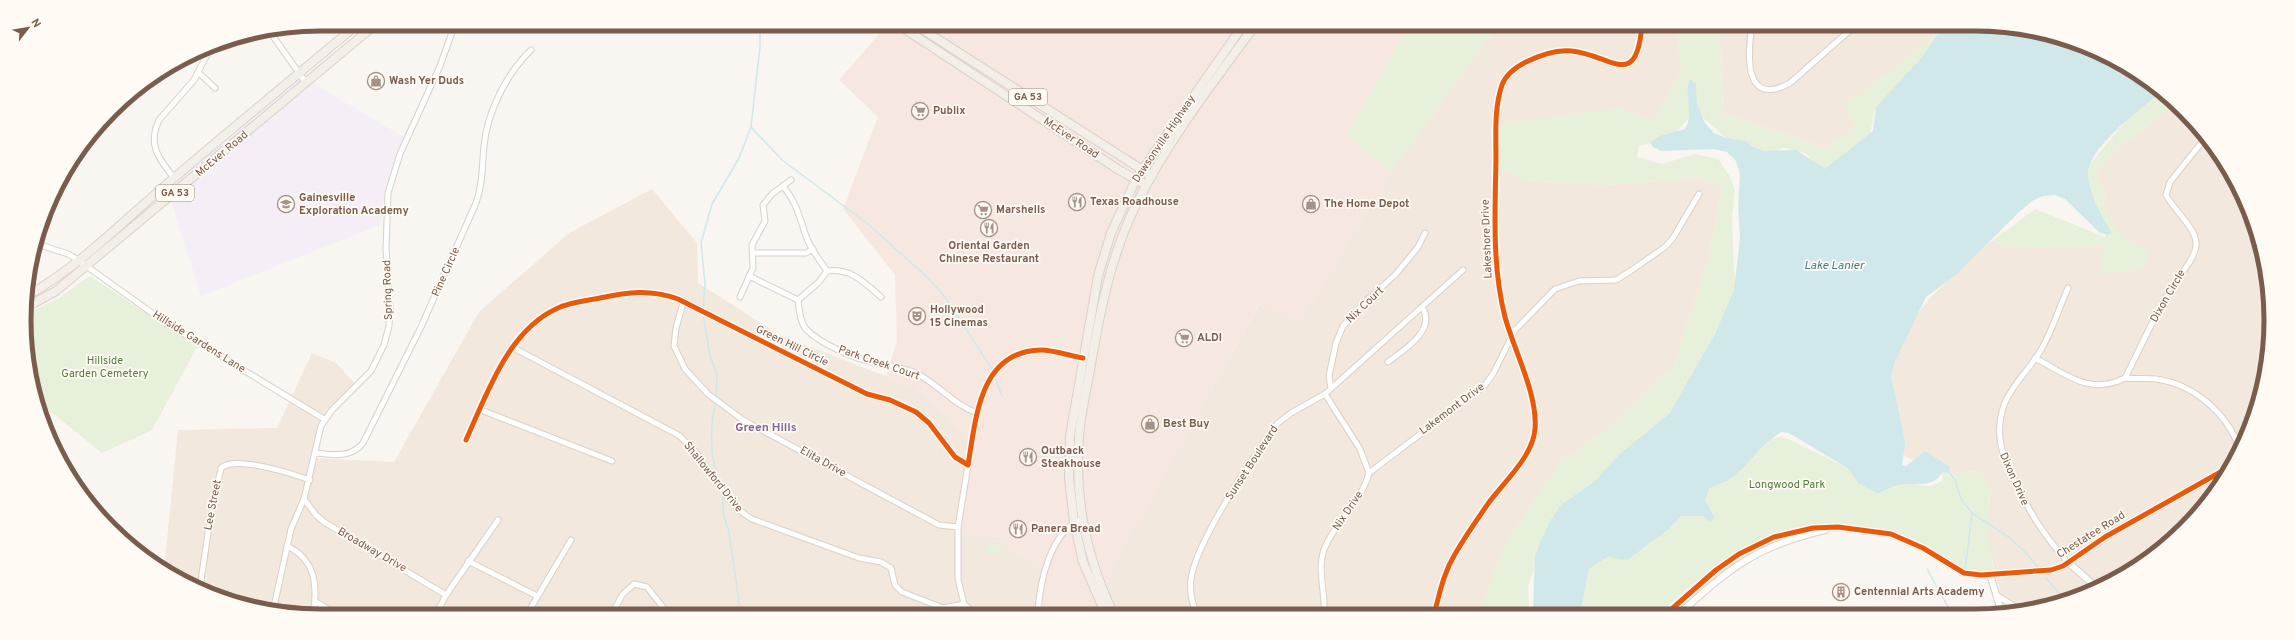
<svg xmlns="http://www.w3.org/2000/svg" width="2295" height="640" font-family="Overpass,sans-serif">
<rect width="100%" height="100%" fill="#f9f5f0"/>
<g fill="#f2e8de">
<path d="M1499 24H1676L1682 69 1654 122 1618 108 1526 180 1605 185 1699 178 1723 186 1708 261 1673 368 1609 427 1558 466 1508 540 1478 614 1108 615 1099 592 1261 301 1300 322 1391 172Z"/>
<path d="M1719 24H1942L1931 40 1855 127 1826 148 1723 114Z"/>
<path d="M2176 104 2184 111 2221 155 2248 207 2265 262 2271 320 2265 378 2231 468 2170 542 2088 593 2013 613 2006 614 1988 544 1987 518 1991 489 1979 471 1942 474 1903 455 1887 375 1915 317 1931 297 1983 247 1994 240 2004 248 2104 246 2149 251 2124 240 2103 208 2105 190 2095 174 2117 149Z"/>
<path d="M652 189 697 243 698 283 778 334 918 389 972 442 961 534 999 537 1042 572 1036 615 320 616 262 610 172 576 164 571 178 430 277 428 312 353 336 363 359 388 319 424 315 458 394 462 479 312 569 233Z"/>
</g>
<path fill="#f6e8e1" d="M886 24H1411L1346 136 1391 172 1300 322 1260 302 1100 592 1108 615H1036L1042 572 999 537 961 534 972 442 918 389 886 377 897 341 895 275 843 209 878 117 839 80 887 25Z"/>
<path fill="#f6eef6" d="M302 77 407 139 387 183 380 225 201 296 167 189Z"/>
<g fill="#e7f0db">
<path d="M1411 24H1499L1391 172 1346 136Z"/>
<path d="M1676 24H1719L1723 114 1826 148 1855 127 1844 105 1931 40 1942 24H1955L1874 112 1870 136 1825 175 1805 153 1784 148 1761 160 1728 140 1699 114 1692 113C1677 136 1665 140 1639 146L1637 157 1662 164 1695 154 1718 159 1729 175 1735 190 1732 216 1734 274 1740 298 1692 389 1656 433 1546 537 1528 585 1529 614H1478L1508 540 1558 466 1609 427 1673 368 1708 261 1723 186 1699 178 1605 185 1526 180 1499 168 1498 124 1618 108 1654 122 1682 69Z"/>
<path d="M2163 93 2176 104 2117 149 2095 174 2105 190 2103 208 2124 239 2150 251 2143 269 2100 274 2104 246 2004 248 1994 240 2035 209 2105 237 2107 227 2086 182 2089 165 2131 115Z"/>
<path d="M90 276 197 347 152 430 102 453 34 398 26 314 59 298Z"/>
<path d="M1764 428 1772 439 1780 437 1788 439 1833 461 1849 469 1858 483 1878 494C1888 489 1899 485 1911 484 1927 484 1927 490 1943 480L1942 474 1979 471 1991 489C1986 520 1987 540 1994 570 1953 575 1948 556 1915 540 1898 531 1880 529 1862 526 1773 512 1720 559 1659 614H1573L1582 605 1589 569 1609 557 1644 548 1669 529 1681 516 1700 515 1715 518 1705 500 1709 489 1733 477 1771 440Z"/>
<path d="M987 544 999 545 997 556 986 555Z"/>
<path d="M1997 605 1999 614H1961L1960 610Z"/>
</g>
<path fill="#d0e8ea" d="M1944 24C2028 24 2095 38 2162 92 2142 108 2087 148 2088 175 2089 194 2102 216 2111 232L2108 235 2100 233 2065 199 2055 195 2043 196 2032 201 2017 214 1956 275 1926 297 1894 364 1891 377 1902 426 1905 445 1902 465 1906 466 1925 451 1950 467 1949 473 1942 472C1935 488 1916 482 1902 485 1893 486 1885 490 1878 494L1858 483 1849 469 1789 433 1781 432C1762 444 1751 462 1734 476 1727 482 1717 484 1709 489L1705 500 1715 518 1710 522 1703 516H1681L1669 529 1627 560 1608 557 1589 569 1582 605 1573 614H1533L1535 555 1550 521 1561 505 1594 482 1621 453 1670 413 1716 332 1734 290 1740 237 1738 208 1740 174 1736 161 1727 152 1714 149 1661 151 1653 147 1650 143 1660 136 1685 129C1695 113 1683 93 1690 79L1696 84 1697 105 1705 123 1714 133 1726 138 1746 141 1751 146 1763 151 1796 150 1825 169 1873 131 1876 107 1924 55Z"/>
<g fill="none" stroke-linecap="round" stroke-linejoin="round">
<g stroke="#d0e8ea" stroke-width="1.5">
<path d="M751 127 782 160 868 224 928 278 946 298 993 371"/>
<path d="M703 310 705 283 701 243 712 204 739 158 751 127 760 47V24"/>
<path d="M703 314 710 356 717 375 716 398"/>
<path d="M994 375 1002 396"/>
<path d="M716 402C709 428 710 459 720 484"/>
<path d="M1949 472 1955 480 1961 499 1972 513 2010 538 2025 552 2038 567"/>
<path d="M723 495V513L729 532 741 615"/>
<path d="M1927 569 1952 614"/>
<path d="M1965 571 1972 513"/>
<path d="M2046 578 2065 600"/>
</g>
<g stroke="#d7d1cb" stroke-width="7">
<g id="minor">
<path d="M1752 24C1748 52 1742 109 1790 83L1857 24"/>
<path d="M268 29 306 83"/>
<path d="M199 73 215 88"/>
<path d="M174 178C159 159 147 145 159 120L194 80 212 45"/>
<path d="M783 186C797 203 799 216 806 236 810 249 820 260 827 271 851 268 864 282 881 297"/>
<path d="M34 243 68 254 78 260 166 323 324 419"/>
<path d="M753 253H806L813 249"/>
<path d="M749 276 798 300 819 282 827 271"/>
<path d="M740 297 753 268 752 245 765 221 763 205 772 194 791 180"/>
<path d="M798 300C799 309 800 322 806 329 820 344 852 357 871 362 886 366 902 367 916 373 938 384 954 405 977 413"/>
<path d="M683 303 676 328 674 346 685 369 708 394 743 420 939 525 958 527 968 465"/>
<path d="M512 347 680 436C685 442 692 448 697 454 714 476 727 505 752 519L859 558 881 562 891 568 895 585 902 592 943 608 964 604 976 615"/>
<path d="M2035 358C2066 374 2089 396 2125 378 2142 345 2156 311 2176 281 2183 271 2197 255 2196 243 2196 228 2173 209 2166 195L2170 182 2206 137"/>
<path d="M1388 362C1404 350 1437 330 1422 307"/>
<path d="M2125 378C2135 379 2146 378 2156 379 2193 384 2226 412 2239 447"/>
<path d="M1331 388 1329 376 1336 343 1343 326 1366 301 1396 274 1418 247 1425 233"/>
<path d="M481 410 612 461"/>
<path d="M466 440C487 394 508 330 558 308 571 302 586 301 600 298 628 292 650 289 678 299L867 394 890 400 916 412 929 423 955 457 968 465C976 419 979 351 1041 350 1054 350 1070 356 1083 358"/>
<path d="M316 453C334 455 351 458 363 443L421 327 476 203C483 183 482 166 484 146 487 112 507 73 531 50"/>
<path d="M1369 473 1485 385 1493 374 1515 330 1555 289 1579 281 1616 280 1629 272 1665 247 1673 238 1699 194"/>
<path d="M304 499 316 515 324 522 446 595"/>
<path d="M958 527V579L964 604"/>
<path d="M287 546C316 560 318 586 313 615"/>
<path d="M468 561 537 596"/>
<path d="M2068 562C2046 539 2031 515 2017 486 2004 458 1993 438 2004 405 2012 384 2030 369 2041 350 2052 331 2059 308 2068 288"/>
<path d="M200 587 210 520 221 468C235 455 293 474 310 480"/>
<path d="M1996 595 2022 611"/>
<path d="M316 602 339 616"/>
<path d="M273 611 291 529 304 499 321 426 332 410 371 371 384 345 389 326 390 307 386 249 388 193 400 154 440 66 455 24"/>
<path d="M1434 614C1440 593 1443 574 1455 554 1465 537 1478 518 1490 501 1505 481 1533 456 1535 429 1538 395 1514 350 1505 317 1492 266 1495 212 1496 160 1496 135 1494 108 1502 85 1506 74 1516 67 1526 62 1540 55 1556 49 1572 51 1611 55 1637 92 1642 24"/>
<path d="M1038 615C1039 584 1050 530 1083 519"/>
<path d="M1197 615C1192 603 1189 591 1191 579 1196 542 1254 455 1278 423L1291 413 1325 394 1463 270"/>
<path d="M1324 615C1326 593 1316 568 1325 547 1337 520 1361 503 1369 473L1360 449 1325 394"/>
<path d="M435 616 446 595 498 520"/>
<path d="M526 616 571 540"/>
<path d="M611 616 622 595 634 584 647 587 669 615"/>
</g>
</g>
<g stroke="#d7d1cb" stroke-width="8">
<g id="tertiary">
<path d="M2068 562 2097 588"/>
<path d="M1990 574 2002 614"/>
<path d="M1666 614 1716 570 1739 554 1774 537 1813 528 1838 527 1891 534 1923 548 1964 573 1981 575 2051 570 2063 566 2105 537 2233 465"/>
<path d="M1679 614C1730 568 1756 546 1825 530"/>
</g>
</g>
<g stroke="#dad1cc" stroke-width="10">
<g id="primary">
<path d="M897 24 1119 170 1146 185"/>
<path d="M914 24 1152 176"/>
<path d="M25 297C81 266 126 218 174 178 235 126 297 75 358 24"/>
<path d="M25 308 56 291 376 24"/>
<path d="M1106 615 1083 562 1074 522 1069 478 1070 436 1098 276 1111 233 1136 179 1244 24"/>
<path d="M1114 615C1087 559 1074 499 1079 437 1081 410 1088 384 1092 358 1101 306 1112 254 1135 207 1167 141 1213 83 1256 24"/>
</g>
</g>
<use href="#minor" stroke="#fefefd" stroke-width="5"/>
<use href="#tertiary" stroke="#fefefd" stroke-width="6"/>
<use href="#primary" stroke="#f3eee8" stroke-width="8"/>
<g stroke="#fffaf3" stroke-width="8">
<g id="cycleway">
<path d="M466 440C487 394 508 330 558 308 571 302 586 301 600 298 628 292 650 289 678 299L867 394 890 400 916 412 929 423 955 457 968 465C976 419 979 351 1041 350 1054 350 1070 356 1083 358"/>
<path d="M1434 614C1440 593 1443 574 1455 554 1465 537 1478 518 1490 501 1505 481 1533 456 1535 429 1538 395 1514 350 1505 317 1492 266 1495 212 1496 160 1496 135 1494 108 1502 85 1506 74 1516 67 1526 62 1540 55 1556 49 1572 51 1611 55 1637 92 1642 24"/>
<path d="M1666 614 1716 570 1739 554 1774 537 1813 528 1838 527 1891 534 1923 548 1964 573 1981 575 2051 570 2063 566 2105 537 2233 465"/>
</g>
</g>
<use href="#cycleway" stroke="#e8590c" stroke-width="5"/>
</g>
<defs>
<g id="shop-ring" transform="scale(0.9)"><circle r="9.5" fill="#fffaf3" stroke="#a69286" stroke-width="1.5"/><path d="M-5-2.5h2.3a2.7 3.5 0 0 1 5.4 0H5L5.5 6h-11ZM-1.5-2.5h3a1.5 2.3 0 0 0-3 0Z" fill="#a69286"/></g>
<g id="supermarket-ring" transform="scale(0.9)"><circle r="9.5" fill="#fffaf3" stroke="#a69286" stroke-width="1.5"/><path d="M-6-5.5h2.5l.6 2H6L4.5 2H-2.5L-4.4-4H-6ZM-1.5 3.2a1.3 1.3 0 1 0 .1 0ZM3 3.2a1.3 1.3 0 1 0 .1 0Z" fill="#a69286"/></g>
<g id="restaurant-ring" transform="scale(0.9)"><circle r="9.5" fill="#fffaf3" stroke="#a69286" stroke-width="1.5"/><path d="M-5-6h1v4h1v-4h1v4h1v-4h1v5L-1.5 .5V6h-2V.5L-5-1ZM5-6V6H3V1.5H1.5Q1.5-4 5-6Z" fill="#a69286"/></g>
<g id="school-ring" transform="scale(0.9)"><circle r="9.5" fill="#fffaf3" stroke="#a69286" stroke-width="1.5"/><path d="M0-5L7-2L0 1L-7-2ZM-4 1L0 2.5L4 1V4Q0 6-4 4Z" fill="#a69286"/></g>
<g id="theatre-ring" transform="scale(0.9)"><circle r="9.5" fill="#fffaf3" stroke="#a69286" stroke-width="1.5"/><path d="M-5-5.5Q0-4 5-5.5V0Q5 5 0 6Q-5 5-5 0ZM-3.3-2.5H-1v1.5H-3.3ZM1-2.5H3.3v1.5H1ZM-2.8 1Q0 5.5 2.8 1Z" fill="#a69286"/></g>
<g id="building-ring" transform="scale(0.9)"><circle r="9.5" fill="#fffaf3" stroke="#a69286" stroke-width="1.5"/><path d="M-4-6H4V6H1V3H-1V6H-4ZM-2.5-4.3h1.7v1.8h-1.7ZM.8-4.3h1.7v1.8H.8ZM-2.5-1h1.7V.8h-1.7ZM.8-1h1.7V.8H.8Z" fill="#a69286"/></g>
</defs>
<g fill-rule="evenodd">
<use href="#shop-ring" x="376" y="81"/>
<use href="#supermarket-ring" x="920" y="111"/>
<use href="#restaurant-ring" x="1077" y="202"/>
<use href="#school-ring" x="286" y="204"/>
<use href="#shop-ring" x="1311" y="204"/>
<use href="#supermarket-ring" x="983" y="210"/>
<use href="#restaurant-ring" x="989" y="228"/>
<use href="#theatre-ring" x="917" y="316"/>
<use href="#supermarket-ring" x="1184" y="338"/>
<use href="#shop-ring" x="1150" y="424"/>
<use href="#restaurant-ring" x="1028" y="457"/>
<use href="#restaurant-ring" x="1018" y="529"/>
<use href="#building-ring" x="1841" y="592"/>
</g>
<g text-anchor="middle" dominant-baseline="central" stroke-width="3.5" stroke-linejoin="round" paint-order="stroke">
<g fill="#fffaf3" stroke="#a28b7f" stroke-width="1">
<rect x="1009" y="89" width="38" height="16" rx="3"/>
<rect x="156" y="185" width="38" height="16" rx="3"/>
</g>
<g font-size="10" font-weight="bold" fill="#7a5c4d">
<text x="1028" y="97">GA 53</text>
<text x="175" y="193">GA 53</text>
</g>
<g font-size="11" font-weight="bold" fill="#7a5c4d" stroke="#fffaf3" text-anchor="start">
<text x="389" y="81">Wash Yer Duds</text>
<text x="933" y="111">Publix</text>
<text x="299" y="198">Gainesville<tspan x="299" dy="13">Exploration Academy</tspan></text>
<text x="1090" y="202">Texas Roadhouse</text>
<text x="1324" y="204">The Home Depot</text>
<text x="996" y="210">Marshells</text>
<text x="989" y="246" text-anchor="middle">Oriental Garden<tspan x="989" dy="13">Chinese Restaurant</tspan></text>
<text x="930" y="310">Hollywood<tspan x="930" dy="13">15 Cinemas</tspan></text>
<text x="1197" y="338">ALDI</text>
<text x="1163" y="424">Best Buy</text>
<text x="1041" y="451">Outback<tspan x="1041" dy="13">Steakhouse</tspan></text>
<text x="1031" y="529">Panera Bread</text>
<text x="1854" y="592">Centennial Arts Academy</text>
</g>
<g font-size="11" fill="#7a5c4d" stroke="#fffaf3">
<text transform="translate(1071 138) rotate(34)">McEver Road</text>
<text transform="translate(1164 139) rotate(-56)">Dawsonville Highway</text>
<text transform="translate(222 154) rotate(-40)">McEver Road</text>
<text transform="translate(1487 239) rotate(-92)">Lakeshore Drive</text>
<text transform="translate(446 272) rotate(-66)">Pine Circle</text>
<text transform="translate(388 290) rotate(-92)">Spring Road</text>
<text transform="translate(2168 296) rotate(-60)">Dixon Circle</text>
<text transform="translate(1365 305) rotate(-44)">Nix Court</text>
<text transform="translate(199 342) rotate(32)">Hillside Gardens Lane</text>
<text transform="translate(792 346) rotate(26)">Green Hill Circle</text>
<text transform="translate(879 363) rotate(19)">Park Creek Court</text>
<text transform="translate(1452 409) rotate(-37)">Lakemont Drive</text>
<text transform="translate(823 462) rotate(29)">Elita Drive</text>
<text transform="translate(1252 463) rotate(-57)">Sunset Boulevard</text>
<text transform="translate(713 477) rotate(51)">Shallowford Drive</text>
<text transform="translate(2014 479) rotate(66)">Dixon Drive</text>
<text transform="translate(213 505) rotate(-79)">Lee Street</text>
<text transform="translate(1348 511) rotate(-56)">Nix Drive</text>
<text transform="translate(2091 535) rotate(-32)">Chestatee Road</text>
<text transform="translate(372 550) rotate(30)">Broadway Drive</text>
</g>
<g font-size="11" fill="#537a41" stroke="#fffaf3">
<text x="105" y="361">Hillside<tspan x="105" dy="13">Garden Cemetery</tspan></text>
<text x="1787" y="485">Longwood Park</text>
</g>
<g font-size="12" font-style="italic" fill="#437c86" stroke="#fffaf3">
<text x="1834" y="266">Lake Lanier</text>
</g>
<g font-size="12" font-weight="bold" fill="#846695" stroke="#fffaf3">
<text x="766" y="428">Green Hills</text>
</g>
</g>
<path d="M0 0H2295V640H0ZM320 31H1975A289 289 0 0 1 2264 320V320A289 289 0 0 1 1975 609H320A289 289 0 0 1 31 320V320A289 289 0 0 1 320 31Z" fill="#fffaf3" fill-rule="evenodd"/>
<path fill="none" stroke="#7a5c4d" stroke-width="5" d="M320 31H1975A289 289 0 0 1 2264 320V320A289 289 0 0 1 1975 609H320A289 289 0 0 1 31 320V320A289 289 0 0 1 320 31Z"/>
<g transform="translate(28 28) rotate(59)" stroke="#fffaf3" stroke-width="3" paint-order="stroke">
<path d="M0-3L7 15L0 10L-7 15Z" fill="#7a5c4d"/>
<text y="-6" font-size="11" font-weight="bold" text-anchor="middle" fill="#7a5c4d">N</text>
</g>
</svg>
